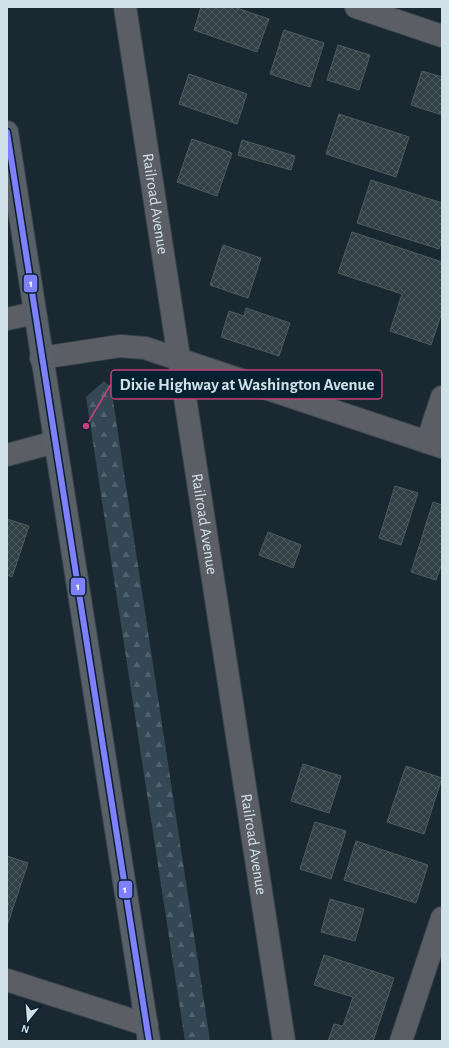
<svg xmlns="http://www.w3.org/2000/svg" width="449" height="1048" font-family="'Alegreya Sans',sans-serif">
<defs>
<pattern id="forest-firs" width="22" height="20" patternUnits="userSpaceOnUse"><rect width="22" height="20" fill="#334854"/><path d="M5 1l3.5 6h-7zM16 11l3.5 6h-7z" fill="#50626d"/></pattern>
<pattern id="building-cross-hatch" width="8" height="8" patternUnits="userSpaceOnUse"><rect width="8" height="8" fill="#324046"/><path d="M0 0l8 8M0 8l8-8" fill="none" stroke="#4f5b61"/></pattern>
</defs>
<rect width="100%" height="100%" fill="#1a2831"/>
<path fill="url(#forest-firs)" d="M104 381 111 387 210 1041H185L86 397Z"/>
<g fill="url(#building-cross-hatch)" stroke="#4e5c60">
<path d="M201 7H234L269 19 257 52 194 30Z"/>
<path d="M284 30 324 43 310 87 270 74Z"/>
<path d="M338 45 370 55 359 90 327 80Z"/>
<path d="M422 71 442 77V115L411 105Z"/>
<path d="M189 74 247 94 237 124 179 104Z"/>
<path d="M339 114 409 137 396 177 326 154Z"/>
<path d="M192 139 232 153 217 196 177 182Z"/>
<path d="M242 140 295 156 291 170 238 155Z"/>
<path d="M371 180 442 203V239L439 249 357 223Z"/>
<path d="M352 232 442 262V312L431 345 390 331 402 294 338 273Z"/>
<path d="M223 245 261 258 248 298 210 285Z"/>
<path d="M246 308 290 323 279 356 221 337 229 311 244 316Z"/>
<path d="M395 486 418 493 401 545 379 538Z"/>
<path d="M433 502 442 505V563L436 580 411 572Z"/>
<path d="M7 519 29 526 12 577 7 575Z"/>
<path d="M268 532 301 545 293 568 259 555Z"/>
<path d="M303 764 341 776 329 813 291 801Z"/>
<path d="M406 766 442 778 424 834 387 822Z"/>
<path d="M315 822 346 831 331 879 300 869Z"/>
<path d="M356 841 428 865 416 903 344 880Z"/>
<path d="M7 856 28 863 7 926Z"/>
<path d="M330 899 364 909 355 941 321 932Z"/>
<path d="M324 955 394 978 373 1041H328L334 1024 343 1026 353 997 314 985Z"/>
</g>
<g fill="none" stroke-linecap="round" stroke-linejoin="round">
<g stroke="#39454d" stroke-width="24">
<g id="minor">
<path id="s1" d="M125 7 284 1041"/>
<path d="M356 7 442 36"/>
<path d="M7 319 35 313"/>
<path d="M41 358 120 346 145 348 442 447"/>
<path d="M427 442 442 397"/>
<path d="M7 455 55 442"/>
<path d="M7 980 147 1025"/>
<path d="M401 1041 442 918"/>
</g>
</g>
<g stroke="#39454d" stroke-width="24">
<path id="major" d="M7 132 149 1041"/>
</g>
<use href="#minor" stroke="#5b5f65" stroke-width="22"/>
<use href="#major" stroke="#596068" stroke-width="22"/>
<g stroke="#06212f" stroke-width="9">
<path id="bus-1" d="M7 132 149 1041"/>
</g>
<use href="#bus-1" stroke="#8080ff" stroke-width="6"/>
</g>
<g text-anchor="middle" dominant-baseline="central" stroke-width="3" stroke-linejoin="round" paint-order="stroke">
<g font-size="16" fill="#d1e1ea" stroke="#06212f">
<text stroke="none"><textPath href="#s1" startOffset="199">Railroad Avenue</textPath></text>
<text stroke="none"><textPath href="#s1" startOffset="523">Railroad Avenue</textPath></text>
<text stroke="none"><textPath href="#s1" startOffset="847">Railroad Avenue</textPath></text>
</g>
</g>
<path fill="none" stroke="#c54078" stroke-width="1.5" d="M86 426L111 384"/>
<circle fill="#c54078" stroke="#06212f" stroke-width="1.5" cx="86" cy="426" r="4"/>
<rect fill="#06212f" stroke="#c54078" stroke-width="1.5" x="111" y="370" width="271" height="29" rx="4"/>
<g font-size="17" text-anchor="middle" font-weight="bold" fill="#d1e1ea">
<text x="247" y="390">Dixie Highway at Washington Avenue</text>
</g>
<g stroke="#06212f" stroke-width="1.5">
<rect x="23" y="274" width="15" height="19" rx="4" fill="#8080ff"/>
<rect x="70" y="577" width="16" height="19" rx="4" fill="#8080ff"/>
<rect x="118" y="880" width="15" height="19" rx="4" fill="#8080ff"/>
</g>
<g font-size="11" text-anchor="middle" font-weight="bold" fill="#fff">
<text x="31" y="287">1</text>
<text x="78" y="590">1</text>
<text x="125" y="893">1</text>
</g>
<rect width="449" height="1048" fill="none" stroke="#d1e1ea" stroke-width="16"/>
<g transform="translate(28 1020) rotate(197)" stroke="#06212f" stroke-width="3" paint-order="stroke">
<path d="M0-3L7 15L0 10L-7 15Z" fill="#d1e1ea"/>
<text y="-6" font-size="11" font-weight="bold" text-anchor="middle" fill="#d1e1ea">N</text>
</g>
</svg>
